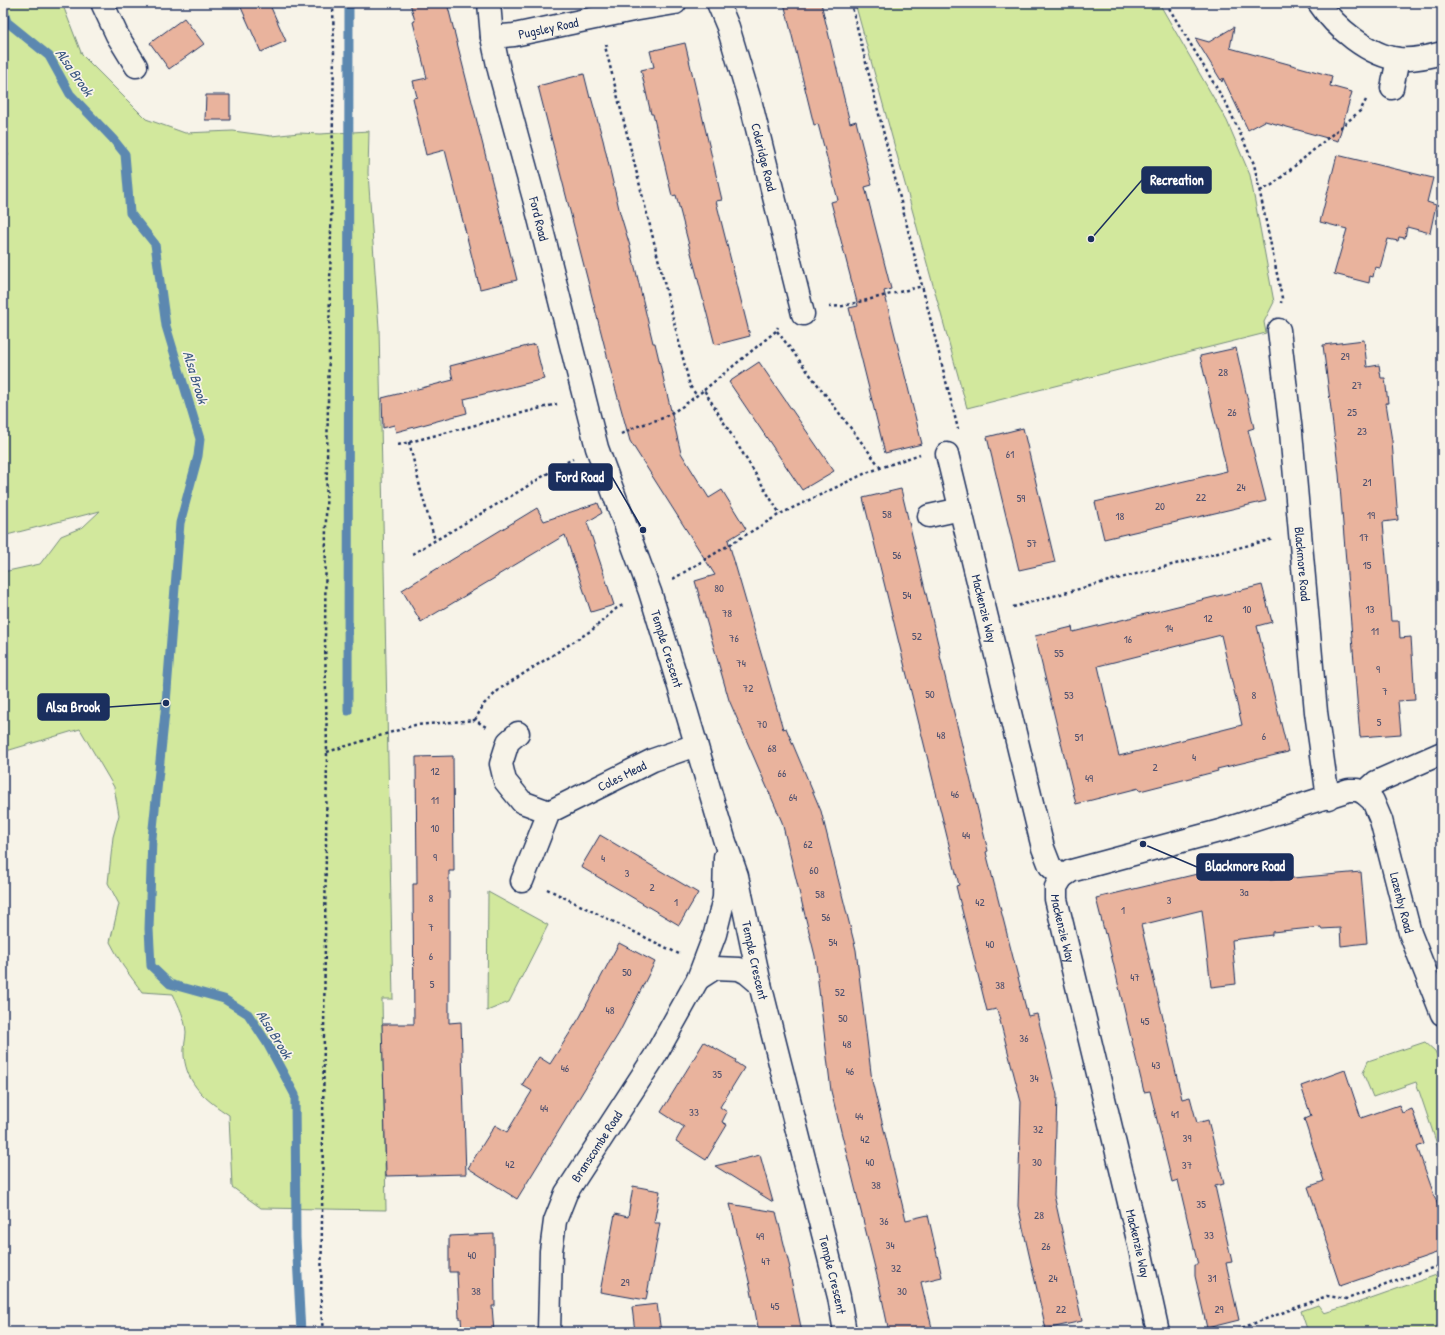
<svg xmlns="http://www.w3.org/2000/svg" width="1445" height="1335" font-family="'Patrick Hand',sans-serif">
<rect width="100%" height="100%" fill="#f7f3e8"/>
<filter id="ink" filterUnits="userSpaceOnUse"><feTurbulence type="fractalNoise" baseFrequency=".025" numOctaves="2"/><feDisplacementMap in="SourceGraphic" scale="8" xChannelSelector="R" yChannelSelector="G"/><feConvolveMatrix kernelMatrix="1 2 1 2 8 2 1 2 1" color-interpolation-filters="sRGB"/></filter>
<g filter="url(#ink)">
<g fill="#d2e89d" stroke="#768c7e">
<path d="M3 3H62L82 55 146 119 185 133 233 131 271 136 299 133 320 134 369 131 368 173 379 328 393 999H382L386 1210 261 1208 232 1187 229 1115C206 1100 187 1085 184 1056 183 1048 186 1040 186 1032 185 1018 179 1006 173 994L142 992 123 966 110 942 119 904 108 883 113 837 119 815 114 787 80 729 3 752V572L40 564 61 536 83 527 100 511 3 536V157L9 155 3 150Z"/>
<path d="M855 3H1159L1227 121 1250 175 1274 302 1264 322 1266 333 967 408Z"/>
<path d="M488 892 548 925 509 1002 487 1011Z"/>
<path d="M1425 1042 1435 1051 1442 1066V1159L1416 1082 1373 1097 1363 1073 1368 1061Z"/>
<path d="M1442 1273V1332H1308L1301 1311 1318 1305 1324 1313 1354 1304Z"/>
</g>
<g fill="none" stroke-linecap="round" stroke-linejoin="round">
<g stroke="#5b88b0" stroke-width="9">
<path d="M3 9 7 22 49 56 70 94 113 139 125 154 130 213 155 244 166 326 200 439 198 456 180 523 166 703 152 838 149 929 151 966 170 984 224 999 248 1014 267 1043 295 1095 296 1238 301 1332"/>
<path d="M348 711 349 3"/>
</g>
</g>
<g fill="#e9b39d" stroke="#1b2f5e" fill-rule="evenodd">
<path d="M239 3H269L286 41 261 52Z"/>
<path d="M410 3H447L517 280 480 289 445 150 426 155 413 98 417 97 413 81 427 78 413 22 415 21Z"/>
<path d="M784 3H821L850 123 856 121 872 185 865 187 891 289 884 291 922 444 885 453 849 308 858 306 831 202 838 200 818 124 814 125Z"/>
<path d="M184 18 204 44 169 69 150 43Z"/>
<path d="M1234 27 1230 48 1332 76 1330 86 1352 92 1338 141 1265 121 1248 130 1223 78 1222 82 1195 38 1209 42Z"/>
<path d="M685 43 722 200 716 201 750 336 715 345 676 195 672 196 653 114H651L641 70 654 67 650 51Z"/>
<path d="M584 74 590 98 591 97 603 140 620 213 630 246 653 343H655L681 453 709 498 722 490 746 529 728 540 783 729 786 728 821 811 856 950 872 1081 906 1220 928 1215 942 1277 921 1282 933 1332H889L879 1284 831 1091 815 956 782 822 729 700 695 581 715 575 630 441 615 387 538 86Z"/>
<path d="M206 95H230V120H205Z"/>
<path d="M1337 155 1433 178 1427 202 1436 205 1430 233 1407 227 1405 238 1399 237 1398 241 1388 239 1380 268 1375 267 1373 277 1370 276 1369 283 1334 274 1347 229 1320 222Z"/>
<path d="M1364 340 1367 367 1379 365 1381 378H1385L1388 403H1386L1392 441 1398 520 1383 522 1391 621H1399L1400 638 1411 637 1415 700 1398 701 1401 734 1360 737 1339 474 1323 345Z"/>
<path d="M535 344 544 379 464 399 467 413 396 432 394 425 383 428 382 398 453 380 450 366Z"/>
<path d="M1236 348 1254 428 1248 430 1266 501 1104 539 1095 502 1227 471 1200 356Z"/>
<path d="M759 362 834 471 802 490 729 382Z"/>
<path d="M1023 428 1055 562 1019 570 987 437Z"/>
<path d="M901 489 940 652H939L988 851 986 852 1028 1016 1037 1014 1057 1095 1054 1195 1082 1321 1046 1329 1018 1206 1021 1102 997 1009 987 1011 956 886 959 885 863 498Z"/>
<path d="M598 503 602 513 587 522 614 605 591 612 565 535 498 575V576L421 622 402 590 537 508 544 521Z"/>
<path d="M1262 585 1272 622 1257 626 1288 752 1217 769 1218 771 1140 791 1139 788 1076 804 1035 636 1072 627 1073 632ZM1221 635 1242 725 1119 756 1098 666Z"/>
<path d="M453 756 454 871H449V1023L461 1022 466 1174 386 1176 382 1024H414L413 884H417L416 757Z"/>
<path d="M600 835 698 893 679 925 581 867Z"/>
<path d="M1267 861 1270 880 1361 872 1367 943 1341 946 1340 928 1321 929V927L1272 932V935L1232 940 1236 984 1211 987 1202 910 1141 925 1182 1099 1190 1097 1197 1123 1208 1120 1224 1184 1215 1186 1232 1262 1226 1263 1239 1320 1207 1328 1195 1276V1265H1198L1178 1180 1172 1182 1150 1091 1144 1092 1106 933 1105 934 1096 898 1214 870V867Z"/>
<path d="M619 943 655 962 619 1033 517 1199 468 1168 495 1125 507 1132 532 1091 522 1085 539 1057 550 1064 580 1017Z"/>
<path d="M704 1042 736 1060 735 1062 744 1068 720 1107 727 1112 722 1122 727 1125 706 1160 676 1141 684 1127 661 1112Z"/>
<path d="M1345 1070 1361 1118 1399 1105 1402 1113 1412 1109 1424 1144 1417 1147 1442 1217V1251L1340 1286 1330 1256H1332L1308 1187 1324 1181 1304 1119 1311 1116 1301 1086Z"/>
<path d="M760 1155 773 1202 715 1166Z"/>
<path d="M633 1186 660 1191 654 1223H660L646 1300 600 1292 615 1214 628 1217Z"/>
<path d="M730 1204 776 1212 790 1268 789 1269 802 1332H759L750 1285Z"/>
<path d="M494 1234 495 1306H492L494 1332H462L461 1318H459L457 1272H449V1236Z"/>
<path d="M657 1304 661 1332H635L632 1307Z"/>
</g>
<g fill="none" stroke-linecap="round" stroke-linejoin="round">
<g stroke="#1b2f5e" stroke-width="25">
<g id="minor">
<path id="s1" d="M489 3 492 37 499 70 535 202 597 448 650 592 681 693 725 842 737 876 760 984 839 1297 845 1332"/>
<path id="s2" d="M718 3 728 27 751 104 803 314"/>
<path d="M1319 3C1335 27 1369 56 1399 59 1413 60 1428 57 1442 53"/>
<path d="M103 5 117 35 136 66"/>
<path id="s3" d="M492 37 514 35 633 10 675 3"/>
<path d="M1392 88 1398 59"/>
<path id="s4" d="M1279 330 1291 432 1316 712 1328 798"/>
<path id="s5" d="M947 454 1043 848 1050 866 1062 877 1056 887V899L1138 1240 1158 1332"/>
<path d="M929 516 961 509"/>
<path id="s6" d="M518 733 508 742 501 764 505 781 522 802 549 812 653 760 696 745"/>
<path d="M1364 793 1376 782 1442 753"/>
<path id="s7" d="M1062 877 1071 871 1223 830 1349 790H1358L1364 793 1373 801 1381 820 1410 933 1442 1014"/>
<path d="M522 881 549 812"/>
<path d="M698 979 715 968 739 969 747 973 760 984"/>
<path id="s8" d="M549 1332 551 1251 555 1221 566 1193 655 1056 698 979 715 934 724 898 725 857"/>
</g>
</g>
<g stroke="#1b2f5e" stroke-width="2.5" stroke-dasharray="3 3" stroke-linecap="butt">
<path d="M851 3 958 429"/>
<path d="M1166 3 1228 107 1254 164 1282 298 1281 303"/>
<path d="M608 45 605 46 690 386 697 396"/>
<path d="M1260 191 1272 185 1360 111 1366 100"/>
<path d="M829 307 843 306 923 286"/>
<path d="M777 331 881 468"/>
<path d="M704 390 776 331 778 327"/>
<path d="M621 434 635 427 663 418 683 406 704 390 780 514"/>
<path d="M409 442 421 491 435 540"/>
<path d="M398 445 557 404"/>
<path d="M412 554 518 492 561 465 573 459"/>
<path d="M673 579 780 514 866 473 920 454"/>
<path d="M1013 607 1101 583 1273 539"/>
<path d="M475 720 484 704 501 688 592 630 617 608 625 604"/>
<path d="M327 752 415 725 475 720 486 727"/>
<path d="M547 889 679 954"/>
<path d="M323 1332 321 1310 327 752 325 638 326 518 334 55 333 3"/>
<path d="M1231 1332 1327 1296 1347 1299 1432 1268 1442 1265"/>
</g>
<use href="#minor" stroke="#f7f3e8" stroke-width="22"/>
</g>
</g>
<g text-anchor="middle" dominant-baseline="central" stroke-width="3.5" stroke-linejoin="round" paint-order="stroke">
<g font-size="11" fill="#4e506e">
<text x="1345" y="356">29</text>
<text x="1223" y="372">28</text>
<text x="1357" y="385">27</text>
<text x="1232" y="412">26</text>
<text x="1352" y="412">25</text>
<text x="1362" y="431">23</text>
<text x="1010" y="454">61</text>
<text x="1367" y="482">21</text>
<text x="1241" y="487">24</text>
<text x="1201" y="497">22</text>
<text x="1021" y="498">59</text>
<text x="1160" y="506">20</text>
<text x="887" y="514">58</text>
<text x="1371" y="515">19</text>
<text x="1120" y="516">18</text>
<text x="1364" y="537">17</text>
<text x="1032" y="543">57</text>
<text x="897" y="555">56</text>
<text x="1367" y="565">15</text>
<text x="719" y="588">80</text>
<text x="907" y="595">54</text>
<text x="1247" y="609">10</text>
<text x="1370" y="609">13</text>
<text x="727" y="613">78</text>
<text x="1208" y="618">12</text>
<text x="1169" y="628">14</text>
<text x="1375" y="631">11</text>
<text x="917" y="636">52</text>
<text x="734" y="638">76</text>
<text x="1128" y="639">16</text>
<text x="1059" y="653">55</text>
<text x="741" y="663">74</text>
<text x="1378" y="669">9</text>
<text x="748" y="688">72</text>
<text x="1385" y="691">7</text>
<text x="930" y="694">50</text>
<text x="1069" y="695">53</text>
<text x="1254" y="695">8</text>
<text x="1379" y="722">5</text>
<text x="762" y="724">70</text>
<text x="941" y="735">48</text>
<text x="1264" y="736">6</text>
<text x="1079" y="737">51</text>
<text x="772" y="748">68</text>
<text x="1194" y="757">4</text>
<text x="1155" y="767">2</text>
<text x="435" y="771">12</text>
<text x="782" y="773">66</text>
<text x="1089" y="778">49</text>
<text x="955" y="794">46</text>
<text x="793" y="797">64</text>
<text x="435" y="800">11</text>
<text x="435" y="828">10</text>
<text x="966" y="835">44</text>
<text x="808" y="844">62</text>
<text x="435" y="857">9</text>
<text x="603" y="858">4</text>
<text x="814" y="870">60</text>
<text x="627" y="873">3</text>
<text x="652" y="887">2</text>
<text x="1244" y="892">3a</text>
<text x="820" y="894">58</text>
<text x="431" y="898">8</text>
<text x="1169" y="900">3</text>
<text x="676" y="902">1</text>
<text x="980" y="902">42</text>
<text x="1123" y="910">1</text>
<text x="826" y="917">56</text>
<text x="431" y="927">7</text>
<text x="833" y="942">54</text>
<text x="990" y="944">40</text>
<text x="431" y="956">6</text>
<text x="627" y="972">50</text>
<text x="1135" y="977">47</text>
<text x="432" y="984">5</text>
<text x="1000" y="985">38</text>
<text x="840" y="992">52</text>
<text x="610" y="1010">48</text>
<text x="843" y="1018">50</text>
<text x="1145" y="1021">45</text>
<text x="1024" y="1038">36</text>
<text x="847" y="1044">48</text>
<text x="1156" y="1065">43</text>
<text x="565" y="1068">46</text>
<text x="850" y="1071">46</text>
<text x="717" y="1074">35</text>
<text x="1034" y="1078">34</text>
<text x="544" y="1108">44</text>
<text x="694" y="1112">33</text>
<text x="1175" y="1114">41</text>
<text x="859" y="1116">44</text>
<text x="1038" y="1129">32</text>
<text x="1187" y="1138">39</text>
<text x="865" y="1139">42</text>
<text x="870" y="1162">40</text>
<text x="1037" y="1162">30</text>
<text x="510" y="1164">42</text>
<text x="1187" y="1165">37</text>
<text x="876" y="1185">38</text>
<text x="1201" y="1204">35</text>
<text x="1039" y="1215">28</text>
<text x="884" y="1221">36</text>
<text x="1209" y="1235">33</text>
<text x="760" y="1236">49</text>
<text x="890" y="1245">34</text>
<text x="1046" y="1246">26</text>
<text x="472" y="1255">40</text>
<text x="766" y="1261">47</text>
<text x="896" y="1268">32</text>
<text x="1053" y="1278">24</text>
<text x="1212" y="1278">31</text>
<text x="625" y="1282">29</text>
<text x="476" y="1291">38</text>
<text x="902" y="1291">30</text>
<text x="775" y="1306">45</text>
<text x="1061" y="1309">22</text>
<text x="1219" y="1309">29</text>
</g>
<g font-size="13" fill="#1b2f5e" stroke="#f7f3e8">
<text stroke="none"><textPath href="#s3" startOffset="57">Pugsley Road</textPath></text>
<text stroke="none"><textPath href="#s2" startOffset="161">Coleridge Road</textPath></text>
<text stroke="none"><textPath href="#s1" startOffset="222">Ford Road</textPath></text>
<text stroke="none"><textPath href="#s4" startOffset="235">Blackmore Road</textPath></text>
<text stroke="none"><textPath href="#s5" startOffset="159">Mackenzie Way</textPath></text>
<text stroke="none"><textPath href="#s1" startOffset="671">Temple Crescent</textPath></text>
<text stroke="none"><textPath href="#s6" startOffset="191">Coles Mead</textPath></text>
<text stroke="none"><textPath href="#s7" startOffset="434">Lazenby Road</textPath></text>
<text stroke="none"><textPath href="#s5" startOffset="495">Mackenzie Way</textPath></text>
<text stroke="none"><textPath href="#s1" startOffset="995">Temple Crescent</textPath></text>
<text stroke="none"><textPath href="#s8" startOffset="197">Branscombe Road</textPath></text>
<text stroke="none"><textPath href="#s5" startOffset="819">Mackenzie Way</textPath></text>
<text stroke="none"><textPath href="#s1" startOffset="1319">Temple Crescent</textPath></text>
</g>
<g font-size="14" font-style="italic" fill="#365480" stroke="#f7f3e8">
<text transform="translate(75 72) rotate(55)">Alsa Brook</text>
<text transform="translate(196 377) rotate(73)">Alsa Brook</text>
<text transform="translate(275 1034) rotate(58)">Alsa Brook</text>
</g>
</g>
<path fill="none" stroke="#1b2f5e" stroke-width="1.5" d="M1091 239L1142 180M643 530L612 477M166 703L109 707M1143 844L1197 867"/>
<g fill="#1b2f5e" stroke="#f7f3e8" stroke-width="1.5">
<circle cx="1091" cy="239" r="4"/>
<circle cx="643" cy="530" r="4"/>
<circle cx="166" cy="703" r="4"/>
<circle cx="1143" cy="844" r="4"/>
</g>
<g fill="#1b2f5e" stroke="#1b2f5e" stroke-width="1.5">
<rect x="1142" y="167" width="69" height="26" rx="4"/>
<rect x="549" y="464" width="63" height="26" rx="4"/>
<rect x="38" y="694" width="71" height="26" rx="4"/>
<rect x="1197" y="854" width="96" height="26" rx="4"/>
</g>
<g font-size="14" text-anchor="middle" font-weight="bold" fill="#fff">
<text x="1177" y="185">Recreation</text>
<text x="580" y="482">Ford Road</text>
<text x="73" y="712">Alsa Brook</text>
<text x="1245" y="871">Blackmore Road</text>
</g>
<rect width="1445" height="1335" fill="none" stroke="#f7f3e8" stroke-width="16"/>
<rect x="8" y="8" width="1429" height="1319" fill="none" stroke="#1b2f5e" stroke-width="1.5" filter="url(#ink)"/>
</svg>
